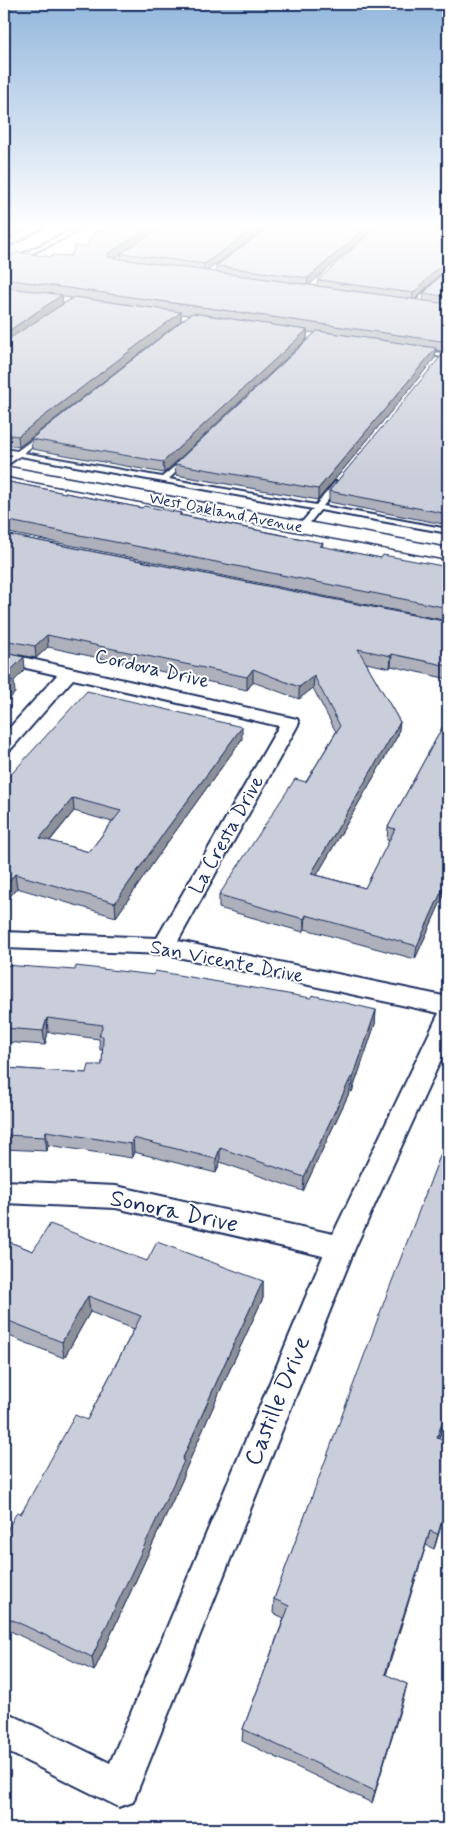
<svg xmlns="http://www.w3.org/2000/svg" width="452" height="1833" font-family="Mynerve,sans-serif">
<rect width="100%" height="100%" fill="#fff"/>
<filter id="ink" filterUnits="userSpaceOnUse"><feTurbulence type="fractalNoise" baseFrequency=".02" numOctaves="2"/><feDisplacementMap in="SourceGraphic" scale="10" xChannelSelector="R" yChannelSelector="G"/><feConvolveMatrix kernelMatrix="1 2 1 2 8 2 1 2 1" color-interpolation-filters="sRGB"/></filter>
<g filter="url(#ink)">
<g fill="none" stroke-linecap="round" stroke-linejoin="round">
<g stroke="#1b2f5e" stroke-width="4">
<g id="service">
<path d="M84 224H89L57 242 21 258 16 257Z"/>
<path d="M448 268V273L417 306H413V304Z"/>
<path d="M421 350 448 354V358L419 353V351Z"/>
<path d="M43 432 46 434 45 435 24 453 162 477 186 457 190 459 188 460 169 479 316 505 335 482H338L342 484 323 506 448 529V533L320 510 305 529H302L298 527 313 509 20 456 4 467V462L13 455 4 453V449L17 451Z"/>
</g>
</g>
<g stroke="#1b2f5e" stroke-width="4">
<g id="minor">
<path d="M37 224H48L4 249V242Z"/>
<path d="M4 653 297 719 299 723 178 941 448 997V1044L355 1248 133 1802 119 1807 4 1750V1711L110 1763 323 1256 116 1208 4 1203V1181L116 1186 333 1234 439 1013 164 954 4 948V932L157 938 279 726 73 679 11 749 4 751V734L57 675 4 663Z"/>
</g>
</g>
<g stroke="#1b2f5e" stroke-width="3">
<path id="tertiary" d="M4 466 448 548V560L4 476Z"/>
</g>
<use href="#service" fill="#fff" fill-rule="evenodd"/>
<use href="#minor" fill="#fff" fill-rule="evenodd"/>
<use href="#tertiary" fill="#fff" fill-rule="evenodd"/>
</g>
<g fill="#aeb1bb" stroke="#1b2f5e" fill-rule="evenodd">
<path d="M272 224 207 271 216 272V266L273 224H379L309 285 317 286 318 280 448 224V266L415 300 423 301 424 293 448 268V525L329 502V491L445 352 436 350 435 358 318 500 176 475 175 464 315 333 307 332V339L164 473 32 449 31 439 190 315 181 314V321L19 447 4 444V259L71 256 87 246ZM121 254V259L115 258ZM62 297 72 298 63 304Z"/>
<path d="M4 481 142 508 181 513V515L323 543 322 547 381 558 448 567V621L4 532Z"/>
<path d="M4 534 448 622V679L391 666 390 668 366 663 400 722 398 735 317 875 365 888 389 841 387 840 388 827 448 717 444 715 446 703 448 698V886L415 959 305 929 303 932 219 908V895L306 782 336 732 313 688 299 699 253 682 247 690 48 647 36 658 4 652Z"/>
<path d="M242 739 167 843 116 917 17 888 4 904V782ZM74 811 112 822 89 852 50 841Z"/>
<path d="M4 965 376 1010 375 1024 352 1092 350 1091 303 1191 220 1162 216 1173 134 1152 132 1158 48 1145 47 1151 4 1149V1068L87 1073 102 1065 103 1050H100L99 1039 48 1032 45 1045 4 1042Z"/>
<path d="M448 1135V1409L439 1439 448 1503 434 1549 426 1545 386 1675 407 1684 372 1803 242 1741 243 1729 284 1618 273 1613 274 1599Z"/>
<path d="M4 1240 33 1251 147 1261 263 1281V1298L224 1382 184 1473V1476L94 1671 4 1628V1536L87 1420 134 1329 90 1312 64 1358 4 1334Z"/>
</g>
<g fill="#8d9099" stroke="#1b2f5e">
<path d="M154 224H167L121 253V254L106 264V255Z"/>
<path d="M261 224H272L204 273V264Z"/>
<path d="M370 224H379L307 287 308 278Z"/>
<path d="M448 258V266L412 302 413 293Z"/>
<path d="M62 295 63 304 4 344V334Z"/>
<path d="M181 312V321L19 447 18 436Z"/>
<path d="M307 330V339L164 473 163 462Z"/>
<path d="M436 348 435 358 318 500V489Z"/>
<path d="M47 635 48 647 36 658 35 646Z"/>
<path d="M392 654 391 666 390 668 391 656Z"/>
<path d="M24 657 25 670 14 681 15 693 4 705V677Z"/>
<path d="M253 669V682L247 690V677Z"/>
<path d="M314 676 313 688 299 699V687Z"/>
<path d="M400 722 398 735 310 887 311 874Z"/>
<path d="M242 727V739L167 843 116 917 115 903 166 830Z"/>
<path d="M73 798 74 811 41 851 40 838Z"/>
<path d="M15 874 17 888 4 904V888Z"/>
<path d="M448 877V886L415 959 417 946Z"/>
<path d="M306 915 305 929 303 932 304 919Z"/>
<path d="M376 1010 375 1024 352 1092 353 1078Z"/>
<path d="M47 1018 48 1032 45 1045 43 1031Z"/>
<path d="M351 1077 350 1091 303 1191 304 1177Z"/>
<path d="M46 1131 48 1145 47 1151 45 1137Z"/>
<path d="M133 1138 134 1152 132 1158 131 1144Z"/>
<path d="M220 1148V1162L216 1173V1159Z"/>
<path d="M263 1281V1298L224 1382 184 1473V1476L94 1671 92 1657 182 1460 224 1365Z"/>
<path d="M88 1296 90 1312 64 1358 62 1342Z"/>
<path d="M448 1404V1409L434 1454 437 1438Z"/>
<path d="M4 1456 6 1465 4 1469Z"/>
<path d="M448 1499V1503L434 1549 438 1534Z"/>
<path d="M430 1531 426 1545 382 1688 385 1674Z"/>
<path d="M407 1684 404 1697 372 1803 375 1791Z"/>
</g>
<g fill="#caceda" stroke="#1b2f5e" fill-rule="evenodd">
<path d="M107 224H154L106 255 107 257 448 304V342L4 279V259L17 252 52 257 53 255 71 256 75 246H87L90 238H93L94 231H102Z"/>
<path d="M166 224H261L204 264 121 253Z"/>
<path d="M273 224H370L308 278 216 266Z"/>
<path d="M380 224H448V258L413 293 318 280Z"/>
<path d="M448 268V297L424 293Z"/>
<path d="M4 287 62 295 4 334Z"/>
<path d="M74 297 181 312 18 436 4 434V342Z"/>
<path d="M192 313 307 330 163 462 31 439Z"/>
<path d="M317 331 436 348 318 489 175 464Z"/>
<path d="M447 349 448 350V514L329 491Z"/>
<path d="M4 481 142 508 144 506 181 513 179 515 323 543 320 546 381 558 383 555 448 567V608L4 520Z"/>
<path d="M4 534 448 622V666L392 654 391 656 358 649 400 722 311 874 365 888 395 829 388 827 448 717V877L417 946 306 915 304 919 219 895 295 779 306 782 340 726 314 676 299 687 253 669 247 677 47 635 35 646 4 640Z"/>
<path d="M4 653 24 657 4 677Z"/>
<path d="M4 679 13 681 4 691Z"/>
<path d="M87 691 242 727 166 830 115 903 15 874 4 888V782ZM73 798 121 811 89 852 40 838Z"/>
<path d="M4 965 75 970 76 966 154 975 155 971 311 998 312 995 376 1010 353 1078 351 1077 304 1177 220 1148 216 1159 133 1138 131 1144 46 1131 45 1137 4 1135V1068L87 1073 89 1065H102L103 1036H99L103 1025 47 1018 43 1031 4 1028Z"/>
<path d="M448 1135V1404L437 1438 448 1442V1499L438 1534 430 1531 385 1674 407 1684 375 1791 243 1729 289 1606 274 1599 384 1302Z"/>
<path d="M50 1224 147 1261 157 1242 263 1281 224 1365 182 1460 184 1461 92 1657 4 1616V1536L17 1512 21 1514 75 1415 87 1420 141 1316 88 1296 62 1342 4 1319V1240L33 1251Z"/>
<path d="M265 1823 267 1829H252Z"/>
</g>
</g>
<linearGradient id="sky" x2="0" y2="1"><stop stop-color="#93b7dc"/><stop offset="0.47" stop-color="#fff"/><stop offset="1" stop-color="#fff" stop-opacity="0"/></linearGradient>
<rect width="452" height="480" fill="url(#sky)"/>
<g text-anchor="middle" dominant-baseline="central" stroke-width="4" stroke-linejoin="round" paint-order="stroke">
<g font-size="16" fill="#1b2f5e" stroke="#fff">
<text transform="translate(226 513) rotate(11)">West Oakland Avenue</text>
</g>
<g font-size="20" fill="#1b2f5e" stroke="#fff">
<text transform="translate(152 669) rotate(13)">Cordova Drive</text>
<text transform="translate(227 835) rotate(-61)">La Cresta Drive</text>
<text transform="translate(227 962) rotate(11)">San Vicente Drive</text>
</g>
<g font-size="24" fill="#1b2f5e" stroke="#fff">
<text transform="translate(174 1212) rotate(12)">Sonora Drive</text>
<text transform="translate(278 1401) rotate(-68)">Castille Drive</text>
</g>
</g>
<rect width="452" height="1833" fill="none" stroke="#fff" stroke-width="20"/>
<rect x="10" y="10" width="432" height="1813" fill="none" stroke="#1b2f5e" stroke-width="2" filter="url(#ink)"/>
</svg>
